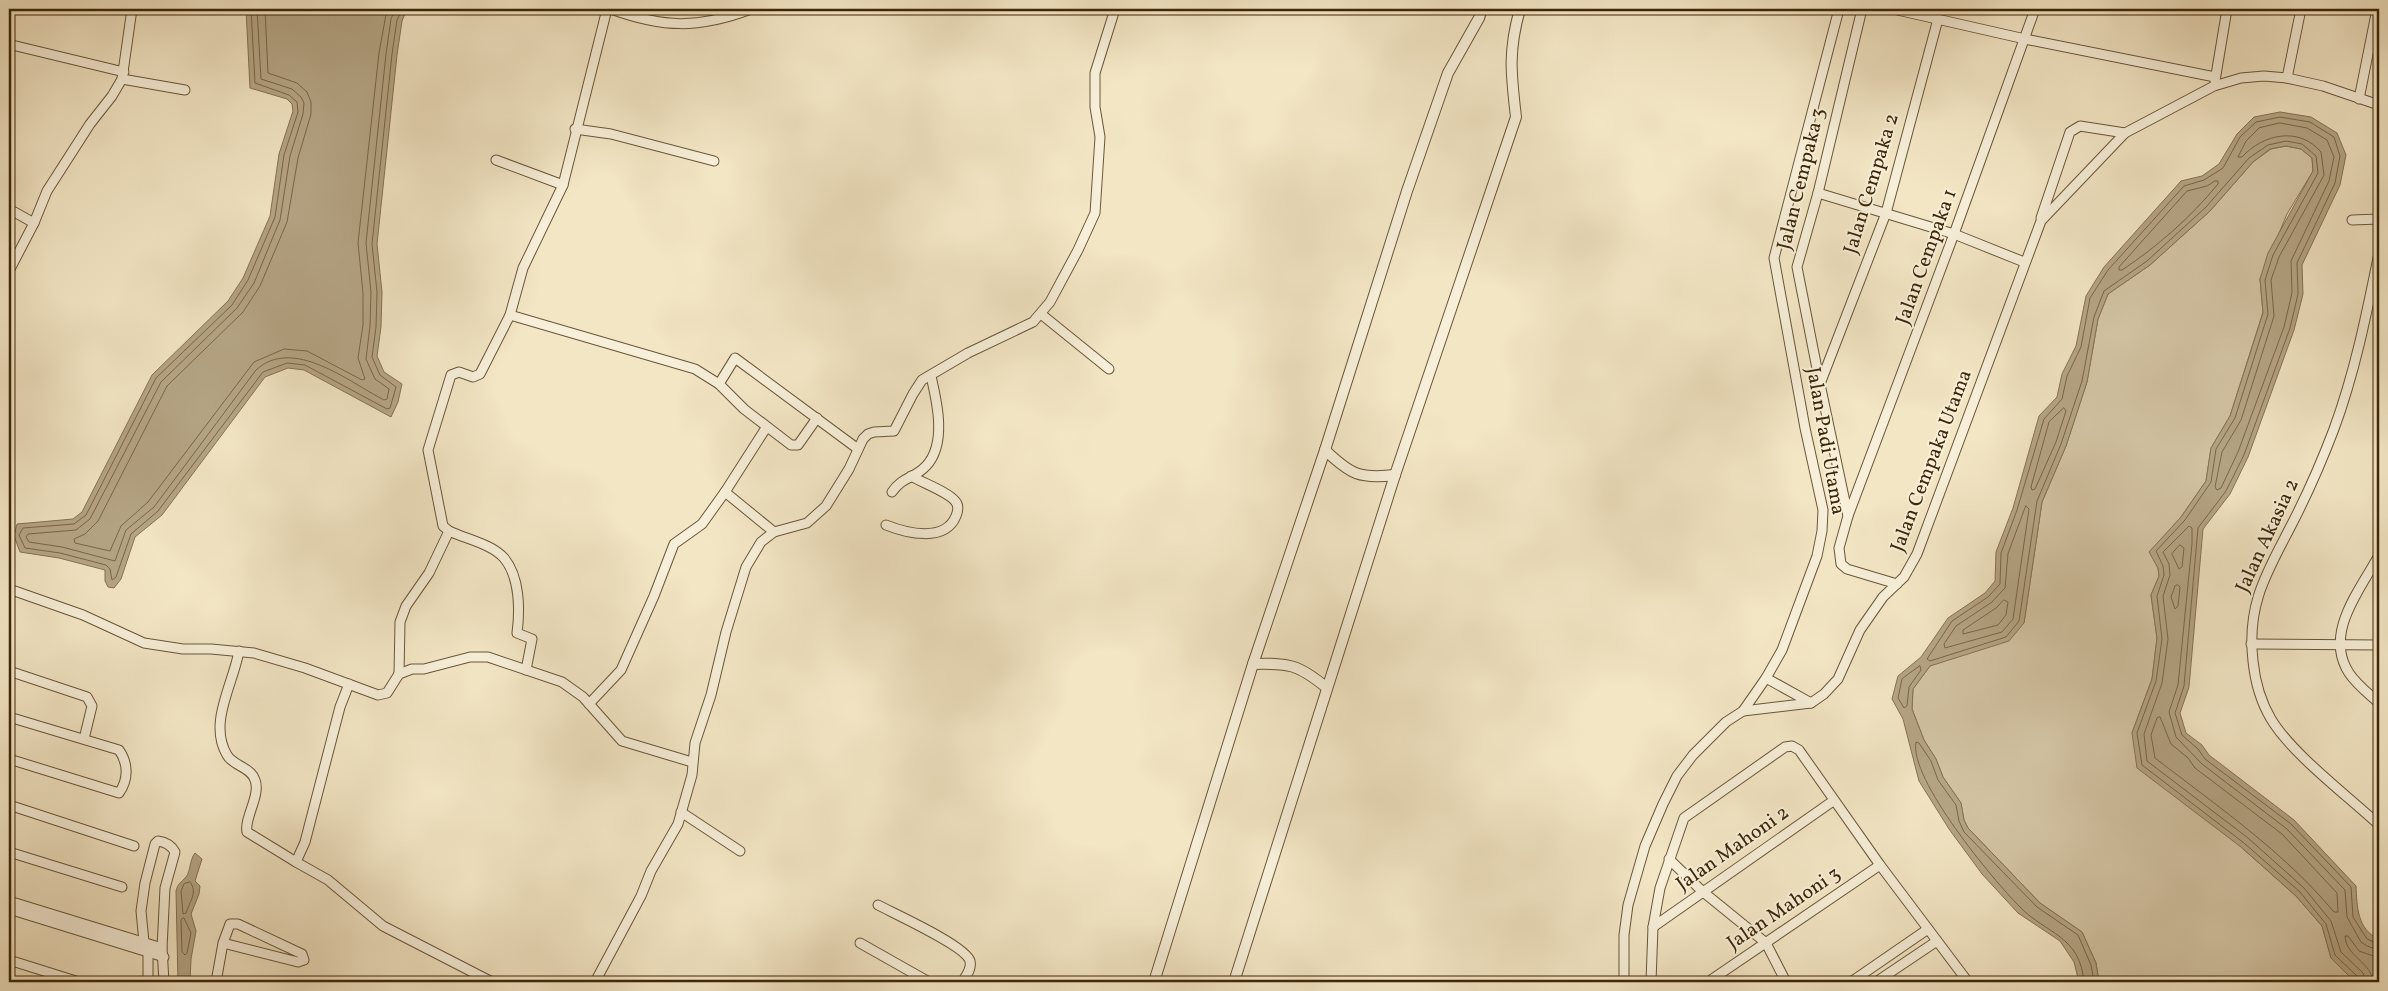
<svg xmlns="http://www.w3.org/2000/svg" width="2388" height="991" font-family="Vollkorn,serif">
<rect width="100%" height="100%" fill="#f3e6c5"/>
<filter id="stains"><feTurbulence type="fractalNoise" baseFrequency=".004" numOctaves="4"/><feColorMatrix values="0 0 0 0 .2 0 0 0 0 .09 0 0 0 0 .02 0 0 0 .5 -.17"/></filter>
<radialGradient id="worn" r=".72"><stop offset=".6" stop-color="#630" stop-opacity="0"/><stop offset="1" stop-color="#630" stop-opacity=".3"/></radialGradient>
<path fill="#d4c5a5" stroke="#887656" d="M2286 146 2301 149 2312 158 2313 171 2287 214 2260 279 2263 312 2230 416 2211 448 2206 481 2181 517 2150 552 2158 568 2159 576 2151 595 2157 638 2152 679 2132 733 2241 847 2296 896 2322 926 2331 958 2352 979 2359 982H2099L2096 963 2082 932 2040 903 1968 828 1964 820 1961 803 1943 777 1936 759 1924 740 1912 709 1913 689 1930 666 2024 623 2042 502 2066 446 2087 382 2098 319 2108 294 2150 265 2210 211 2253 162 2271 149Z"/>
<g fill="#b5a585" stroke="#857253">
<path d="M246 9H407L402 21 397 55 377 244 382 292 381 327 377 356 384 372 402 384 398 402 391 417 304 370 288 368 265 377 162 515 135 537 121 579 114 588 108 587 105 581V570L59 558 20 552 14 536 17 524 73 519 82 512 152 375 228 301 243 278 270 216 279 154 293 111 292 104 287 99 250 88Z"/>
<path d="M2280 112 2311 117 2337 133 2346 155 2340 185 2302 265 2303 294 2294 330 2248 457 2230 494 2203 529 2189 687 2180 713 2186 733 2202 745 2209 755 2294 820 2356 886C2357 906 2357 930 2379 939V982H2359L2352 979 2331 958 2322 926 2296 896 2241 847 2137 768 2132 733 2152 679 2157 638 2151 595 2159 576 2158 568 2149 552 2181 517 2206 481 2211 448 2230 416 2263 313 2260 279 2268 253 2313 171 2312 158 2301 149 2286 146 2270 149 2253 162 2210 211 2150 265 2108 294 2098 319 2087 382 2066 446 2042 502 2024 623 2009 641 1930 666 1913 689 1912 709 1924 740 1936 759 1943 777 1961 803 1964 820 1968 828 2040 903 2082 932 2096 963 2099 982H2079L2074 962 2060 941 2018 913 1982 874 1949 829 1919 781 1903 719 1892 699 1898 676 1921 657 1948 618 1985 593 1995 581 1996 552 2013 508 2039 416 2057 397 2062 374 2076 346 2086 296 2104 267 2181 181 2202 176 2219 164 2237 134 2254 117Z"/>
<path d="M195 853 202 859 195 881 200 886 199 894 191 914 196 931 191 959 190 982H178L176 891C178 883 181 883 186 877 191 871 189 861 195 853Z"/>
</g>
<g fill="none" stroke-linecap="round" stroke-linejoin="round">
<g stroke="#796646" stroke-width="1">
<path d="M251 9 255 83 289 95 297 102 298 112 284 155 275 217 248 280 232 305 156 378 86 515 74 524 23 528 19 535 25 548 60 553 106 565 110 569 112 580 116 577 131 534 158 511 263 372 287 363 305 365 387 409 390 408 396 387 380 375 372 357 376 327 377 292 372 244 392 54 397 20 402 9"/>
<path d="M257 9 261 79 292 89 301 97 304 103 303 114 290 156 280 220 254 283 237 308 161 382 90 519 76 530 28 534 26 537 29 542 62 547 115 561 126 530 154 507 256 370C293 336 349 382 384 400L387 399 389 389 375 379 366 359 370 326 371 292 366 243 386 54 391 19 395 9"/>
<path d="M265 9 268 73 297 83 307 92 311 102V114L298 158 287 222 260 286 243 312 167 386 98 521 85 534 74 539 75 543 110 551 121 526 148 502 254 362 284 349 307 351 362 380 365 379 358 358 363 325V293L358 243 379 53 387 9"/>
<path d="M2280 123 2307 128 2327 140 2334 157 2329 181 2291 261 2292 293 2284 327 2238 452 2221 488 2217 490 2215 487 2222 452 2241 420 2274 316 2271 280 2279 257 2324 175 2321 152C2299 126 2263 134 2242 157H2238L2246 141 2259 128Z"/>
<path d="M2215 181H2218V184C2191 217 2157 247 2122 270H2119V267L2187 191 2207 186Z"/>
<path d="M2064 408 2066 411 2056 442 2035 489 2032 490 2031 487 2049 422Z"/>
<path d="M2026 506 2029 509 2013 619 2002 632 1945 648 1944 644 1956 626 1992 602 2005 588 2008 554Z"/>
<path d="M2180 545 2184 548 2182 567 2179 569 2172 554Z"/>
<path d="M2178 585 2180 587 2178 606 2175 609 2171 597 2175 586Z"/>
<path d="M2004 600 2008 602 2006 615 1998 625 1963 634V630L1996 608Z"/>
<path d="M1920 666 1921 670 1909 687 1907 706 1904 708 1898 698 1902 679Z"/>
<path d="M2160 717 2171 744 2188 758 2195 768 2282 834 2337 893 2338 912H2334C2283 851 2217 806 2155 758L2151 735 2157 718Z"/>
<path d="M190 882C198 892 190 901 186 913L183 914 181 891 184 884Z"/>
<path d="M184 918 191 933 187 953 185 955 182 952 181 920Z"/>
<path d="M2084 982C2080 935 2046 934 2020 907 1993 880 1909 779 1916 742L1919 743 1931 761 1938 780 1956 805 1959 821 1964 832 2037 907 2078 935 2091 965 2094 982"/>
<path d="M2359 982 2358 977 2335 955 2326 924 2300 892 2244 843 2142 765 2137 733 2156 681 2162 639 2157 596 2164 575 2163 566 2156 551 2185 520 2211 482 2216 449 2235 418 2268 314 2265 280 2273 255 2318 173 2316 156 2302 144 2286 141 2268 145 2249 158 2206 207 2147 261 2104 291 2094 317 2082 381 2061 444 2037 501 2019 621 2006 637 1930 661 1927 659 1952 621 1988 597 2000 584 2001 553 2017 510 2044 419 2062 399 2067 376 2081 347 2090 298 2108 270 2184 186 2204 180 2223 168 2240 137 2256 122 2280 117 2310 122 2334 137 2340 156 2335 183 2297 263 2298 294 2290 328 2244 455 2226 491 2198 528 2184 686 2175 713 2182 735 2198 749 2205 759 2291 824 2351 887 2353 917 2367 939 2379 944"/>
<path d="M2366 982 2363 973 2341 952 2331 921 2304 888 2248 838 2147 761 2144 734 2162 683 2168 639 2163 596 2170 575 2169 564 2163 552 2189 526 2192 528V544L2178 685 2169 712 2176 737 2202 764 2287 829 2345 890 2347 917 2361 942 2367 946 2379 950"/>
<path d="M2373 982C2372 962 2346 957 2345 936H2348L2359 951 2379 958"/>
</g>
<g stroke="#6a5637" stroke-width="11">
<g id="minor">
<path d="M611 9C663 28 698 29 751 9"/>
<path d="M1862 9 1818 193 1797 267 1820 384 1848 516 1839 548 1841 564 1847 569 1897 584"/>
<path d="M1893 9 2025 39 2215 77"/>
<path d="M12 45 124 72"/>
<path d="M2287 78 2301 9"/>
<path d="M122 79 185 90"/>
<path d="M2215 81 2227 9"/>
<path d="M2359 99 2377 9"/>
<path d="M575 129 611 134 714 161"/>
<path d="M496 160 563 185"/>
<path d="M1818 193 1954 234 2024 262"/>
<path d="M9 209 34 223"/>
<path d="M2041 218 2070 132 2080 126 2125 133"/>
<path d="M2352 220 2379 219"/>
<path d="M2379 253C2367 312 2355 372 2334 429 2323 458 2310 488 2296 516 2270 568 2246 600 2253 661 2255 681 2261 702 2271 719 2292 754 2348 796 2379 825"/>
<path d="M9 271 34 223 47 191 90 124 112 96 122 79 132 9"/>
<path d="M1041 314 1109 369"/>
<path d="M510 315 695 369 719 384 744 409 791 445H798L817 418"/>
<path d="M719 384 735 358 858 449"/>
<path d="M1820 384 1886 213 1938 19"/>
<path d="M766 428 725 492 774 532"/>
<path d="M892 492C903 476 914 479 926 466 947 444 937 402 931 376"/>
<path d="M1848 516 1954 234 2035 9"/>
<path d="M886 525C906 533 945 543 956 516 958 511 959 505 955 501 948 492 923 483 911 476"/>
<path d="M2379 555C2361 589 2323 633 2349 673 2357 685 2369 694 2379 703"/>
<path d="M9 589 83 615 144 643 183 649H211L254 653 305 668 378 695 387 693 399 674 412 669H424L470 657H488L562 682 583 697 622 741 692 762"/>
<path d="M2251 644 2379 645"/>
<path d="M239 651C233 685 208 723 227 755 233 766 251 767 255 780 261 795 244 818 247 832L296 862"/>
<path d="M526 670 532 639 517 633C520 610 520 577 504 558 492 544 466 539 449 531L443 526 428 450 451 375 459 372 473 377 480 374 510 315 523 268 563 185 607 9"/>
<path d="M9 671 87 697 92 706 84 739"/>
<path d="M399 674 400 622 406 606 429 573 449 531"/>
<path d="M1766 678 1811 703"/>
<path d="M349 684 340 707 305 842 296 862 328 880 383 926 492 982"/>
<path d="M589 704 621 670 654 596 674 544 702 524 725 492"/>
<path d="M1743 711 1811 703 1824 694 1838 679 1860 630 1883 597 1904 577 1917 554 2041 221 2125 133 2214 86 2241 78 2264 76 2287 78 2323 86 2379 105"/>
<path d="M9 717 119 750C128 763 129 779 119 793L9 759"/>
<path d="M9 805 134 846"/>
<path d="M681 812 740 851"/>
<path d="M9 852 122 887"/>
<path d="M1669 859 1702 891 1766 943 1786 982"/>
<path d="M9 901 162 948"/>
<path d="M878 905C895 914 966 946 970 961 972 969 966 976 962 982"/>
<path d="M9 909 164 957"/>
<path d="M1653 927 1833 801"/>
<path d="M860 943 929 982"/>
<path d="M9 960 79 982"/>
<path d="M148 982V952L144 942 141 911 145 883 155 844 158 841C166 842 171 845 175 852L165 888 162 948 164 982"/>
<path d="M216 982 223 943 230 924H238L302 954 304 960 298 962 223 943"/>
<path d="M595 982 641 896 651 871 678 824 692 775 695 743 711 695 726 632 746 567 761 542 774 532 807 523 826 506 849 469 863 439 868 434 874 432 894 431 913 394 922 380 968 353 1033 322 1050 302 1078 250 1095 213 1100 137 1095 107V73L1115 9"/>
<path d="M1624 982V935L1628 905 1645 846 1663 804 1677 776 1693 755 1726 722 1743 711 1766 678 1782 650 1817 556 1822 531 1823 510 1805 428 1774 258 1839 9"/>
<path d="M1651 982 1653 927 1660 888 1684 818 1785 747 1792 746 1799 750 1880 865 1968 982"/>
<path d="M1708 982 1880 865"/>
<path d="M1851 982 1928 929"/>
<path d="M1876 982 1937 941"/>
</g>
</g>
<g stroke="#6a5637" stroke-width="12">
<g id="tertiary">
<path d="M1325 450C1351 475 1360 479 1395 475"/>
<path d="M1253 664C1289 663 1298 664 1327 688"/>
<path d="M1154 982 1253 664 1325 450 1407 191 1448 73 1479 18 1482 9"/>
<path d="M1234 982 1395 475 1516 117C1511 74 1508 51 1520 9"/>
</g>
</g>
<use href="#minor" stroke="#f7efd9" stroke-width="9"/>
<use href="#tertiary" stroke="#f7efd9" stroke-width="10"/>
</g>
<g text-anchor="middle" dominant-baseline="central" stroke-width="4" stroke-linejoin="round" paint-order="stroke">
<g font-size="20" fill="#3d2608" stroke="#f7efd9">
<text transform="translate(1802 179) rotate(-76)">Jalan Cempaka 3</text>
<text transform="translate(1872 184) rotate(-73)">Jalan Cempaka 2</text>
<text transform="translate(1927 257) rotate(-70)">Jalan Cempaka 1</text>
<text transform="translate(1825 441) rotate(80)">Jalan Padi Utama</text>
<text transform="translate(1932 461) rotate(-69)">Jalan Cempaka Utama</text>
<text transform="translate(2268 536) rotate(-65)">Jalan Akasia 2</text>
<text transform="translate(1733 849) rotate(-35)">Jalan Mahoni 2</text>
<text transform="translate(1784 909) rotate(-34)">Jalan Mahoni 3</text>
</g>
</g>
<rect width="2388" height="991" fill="none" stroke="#f3e6c5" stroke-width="30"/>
<rect x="10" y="10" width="2368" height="971" fill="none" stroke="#3d2608" stroke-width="2.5"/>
<rect x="15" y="15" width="2358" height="961" fill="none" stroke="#3d2608"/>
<rect width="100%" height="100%" filter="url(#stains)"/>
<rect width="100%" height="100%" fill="url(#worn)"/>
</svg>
